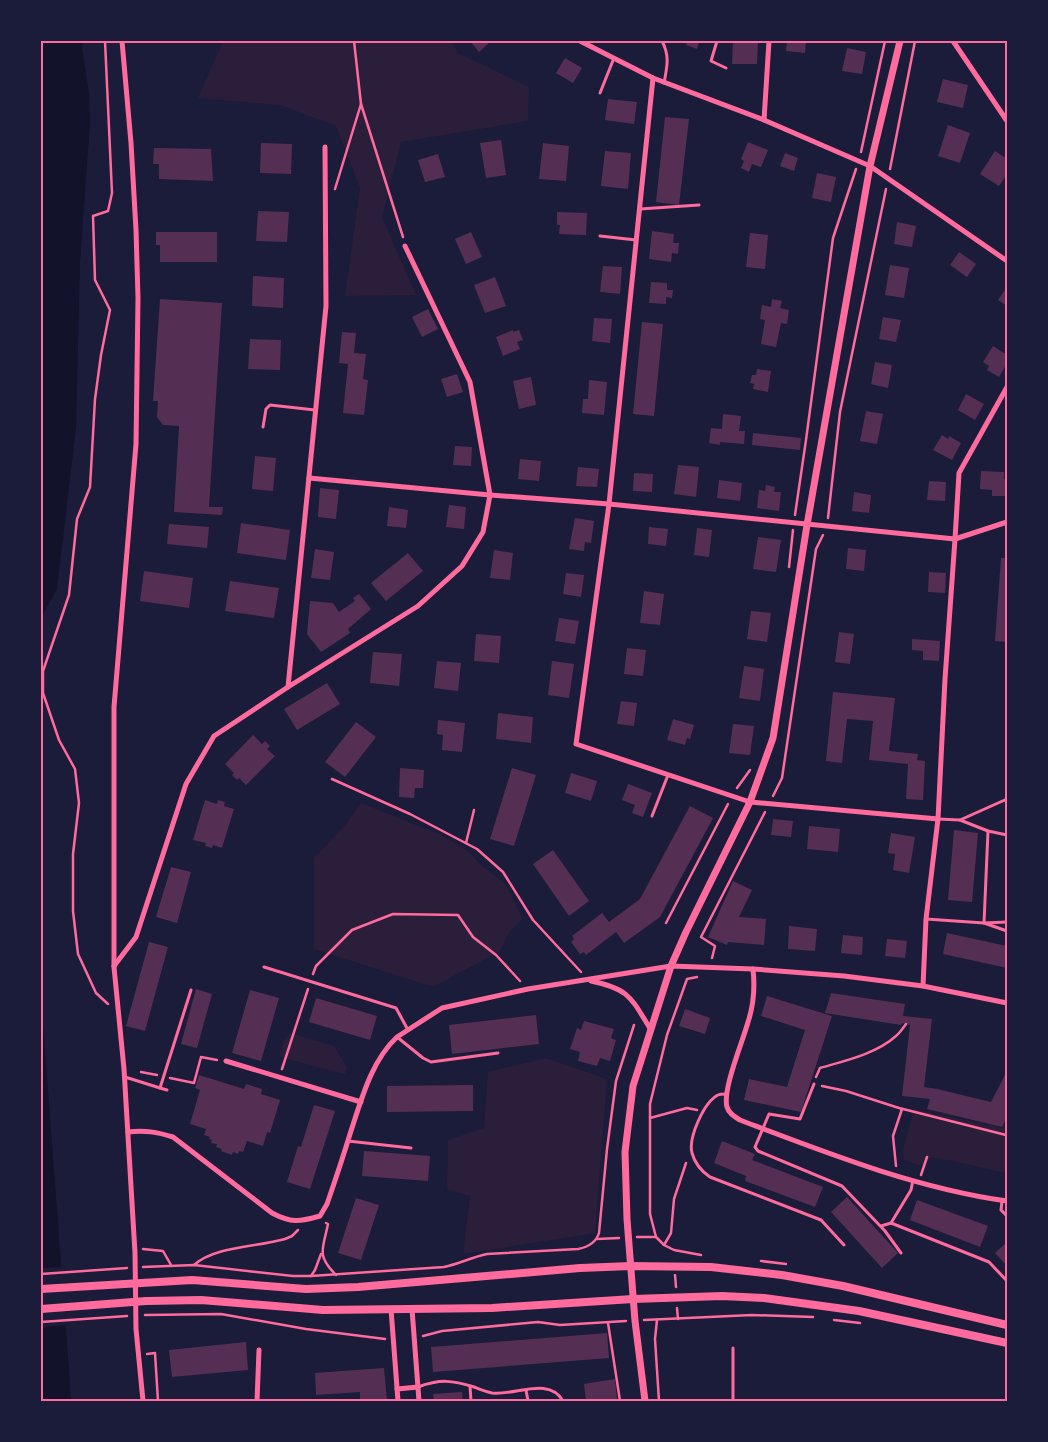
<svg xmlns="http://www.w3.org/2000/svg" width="1048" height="1442" font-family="'Source Sans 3',sans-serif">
<rect width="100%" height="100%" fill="#1b1b3a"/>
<g fill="#2a1e3b">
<path d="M223 41H451L458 53 529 87 528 121 401 142 382 217 416 295 345 296 360 188 336 126 280 105 198 98Z"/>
<path d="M361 803 441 835 467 850 480 864 505 884 523 919 510 931 500 951 433 987 314 949V858L345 825Z"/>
<path d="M290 1033 334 1046 347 1067 345 1074 279 1057 284 1039Z"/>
<path d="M546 1058 607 1079 595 1233 463 1254 470 1196 447 1189 448 1140 484 1128 488 1072Z"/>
<path d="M914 1109 1007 1129V1173L933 1157 921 1166 904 1160 903 1150Z"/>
</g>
<g fill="#12122b">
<path d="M41 41H83L82 48 89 93 90 122 80 262 76 428 57 589 41 618Z"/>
<path d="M41 997 69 1370 71 1401H41Z"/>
</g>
<path fill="#1b1b3a" d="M64 1267 68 1325 41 1327V1268Z"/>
<g fill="#542f53">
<path d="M470 41H491L479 52Z"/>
<path d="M687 41H699L697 49 686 45Z"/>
<path d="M733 41H758L757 64H732Z"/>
<path d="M787 41H806L805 53 786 51Z"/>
<path d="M847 48 866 52 862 74 842 71Z"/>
<path d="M565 58 582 68 573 83 556 73Z"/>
<path d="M943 79 968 85 963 108 937 102Z"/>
<path d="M608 99 637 102 634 124 605 120Z"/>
<path d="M665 117 689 119 679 205 656 202Z"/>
<path d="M948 125 970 133 960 163 938 156Z"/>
<path d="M501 140 506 175 486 178 480 143Z"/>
<path d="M748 142 768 150 761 167 752 164 749 172 741 168 744 161 741 159Z"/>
<path d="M261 143 292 144 291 174 260 173Z"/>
<path d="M543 143 569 146 566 181 539 179Z"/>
<path d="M154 148 211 149 213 181 159 179V164H153Z"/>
<path d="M605 151 631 153 628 189 601 186Z"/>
<path d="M995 151 1007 159V174L999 186 980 174Z"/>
<path d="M785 153 798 158 794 171 780 166Z"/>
<path d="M438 154 445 177 425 182 418 160Z"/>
<path d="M817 173 836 177 831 202 812 198Z"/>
<path d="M258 211 289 212 287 242 256 241Z"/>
<path d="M557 212 587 213 586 235 559 234 560 225H557Z"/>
<path d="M897 222 916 226 912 247 894 244Z"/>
<path d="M652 231 674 234 673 243H679L678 254 672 253 671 262 649 259Z"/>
<path d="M156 232H217V262H160V245H156Z"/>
<path d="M471 232 482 257 466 264 455 239Z"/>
<path d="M750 233 768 235 765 269 746 267Z"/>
<path d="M959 252 976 264 967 277 950 265Z"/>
<path d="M890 265 909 268 904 298 885 295Z"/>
<path d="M603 266 622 267 620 294 600 292Z"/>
<path d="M253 276 284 278 283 308 252 306Z"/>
<path d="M495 277 506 306 485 313 474 285Z"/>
<path d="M651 282 667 283V290H673L672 298 666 297V304L649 303Z"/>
<path d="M1007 287V306L998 300Z"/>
<path d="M160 299 222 303 209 507H223L222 515 174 512 179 426 163 425 157 417 158 401H153Z"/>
<path d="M772 299 782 301 780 308 789 310 787 324 781 323 776 347 761 344 765 320 760 319 762 305 771 307Z"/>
<path d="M428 309 438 329 422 337 412 317Z"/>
<path d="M883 317 901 320 896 342 879 339Z"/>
<path d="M594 318 612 319 610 343 592 341Z"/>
<path d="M642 322 663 324 654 416 633 414Z"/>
<path d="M513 330V332L519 330 523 340 517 342 520 349 503 356 496 337Z"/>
<path d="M342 332 356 333 354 353 366 354 363 379 368 380 364 415 343 413 348 364 339 363Z"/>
<path d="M250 339 281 340 280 370 248 369Z"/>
<path d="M993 346 1007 355V363L999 377 987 370 989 366 983 362Z"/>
<path d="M875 362 892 365 888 388 871 384Z"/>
<path d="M757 369 771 371 768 392 753 389 754 384 750 383 752 375H756Z"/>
<path d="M457 374 463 392 447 397 441 379Z"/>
<path d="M531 377 536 405 519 409 513 381Z"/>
<path d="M589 380 607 382 604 415 582 413 583 399H588Z"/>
<path d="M966 394 984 404 975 420 958 410Z"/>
<path d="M866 411 883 414 877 444 860 441Z"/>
<path d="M723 414 741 416 739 431H745L744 444 720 442V445L709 443 711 428 722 429Z"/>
<path d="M753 433 801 438 800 450 752 445Z"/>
<path d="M942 435 948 439 949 436 961 443 952 460 933 450Z"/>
<path d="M455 446 472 447 471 466 453 465Z"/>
<path d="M255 456 276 458 273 491 252 489Z"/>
<path d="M520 459 541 461 539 481 518 479Z"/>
<path d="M678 465 699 467 696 497 674 494Z"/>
<path d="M578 467 599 469 597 487 576 486Z"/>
<path d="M981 471 1004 472V479L1007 480V496H992V490L980 489Z"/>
<path d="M634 473 653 474 652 492 633 491Z"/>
<path d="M719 480 742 483 740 501 717 498Z"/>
<path d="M929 481 946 482 945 501 927 500Z"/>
<path d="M766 485 775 487 774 492H781L779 511 757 508 759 490 765 491Z"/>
<path d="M320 488 339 490 336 519 318 517Z"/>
<path d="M854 492 871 495 869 513 852 511Z"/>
<path d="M449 505 466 507 464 529 446 527Z"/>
<path d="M389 507 408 510 406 528 387 526Z"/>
<path d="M575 518 594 521 591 543 585 542 584 551 569 549Z"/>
<path d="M241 523 290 530 286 560 237 553Z"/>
<path d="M169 524 209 527 207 548 167 544Z"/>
<path d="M649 527 668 529 666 546 648 544Z"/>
<path d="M697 528 712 530 709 557 694 555Z"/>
<path d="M758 537 781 540 776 572 753 569Z"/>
<path d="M848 548 866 550 864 571 846 569Z"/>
<path d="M315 549 334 552 330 580 311 578Z"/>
<path d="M494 550 513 553 510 580 490 578Z"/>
<path d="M408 553 423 571 386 601 371 583Z"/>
<path d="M1001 558H1007V642L995 641Z"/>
<path d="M144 571 193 578 189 608 140 601Z"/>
<path d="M929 572 946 573 945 593 928 592Z"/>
<path d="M566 573 584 575 581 597 563 594Z"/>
<path d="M230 581 279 588 274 618 225 611Z"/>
<path d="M644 591 664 594 660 625 640 623Z"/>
<path d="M359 594 371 609 348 629 350 633 321 652 307 634 310 601 333 603 339 612 355 601 353 598Z"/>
<path d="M751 611 771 613 767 642 747 639Z"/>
<path d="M559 618 579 621 575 644 555 641Z"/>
<path d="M839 632 854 634 850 664 835 662Z"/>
<path d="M476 634 501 636 499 663 474 661Z"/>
<path d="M912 639 940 641 939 661 923 660V651L912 650Z"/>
<path d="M627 648 646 650 643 676 624 674Z"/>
<path d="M373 652 402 654 399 686 370 683Z"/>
<path d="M437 661 461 663 458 691 434 688Z"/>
<path d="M552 661 574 664 569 698 548 695Z"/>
<path d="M744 666 764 669 760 701 739 698Z"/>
<path d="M327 683 340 704 297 730 284 709Z"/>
<path d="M833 692 895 698 889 751 918 754 917 760 925 761 923 800 906 799 908 764 869 760 873 721 847 719 842 763 826 761Z"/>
<path d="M621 701 637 703 634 726 617 724Z"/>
<path d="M498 713 533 717 531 743 496 739Z"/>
<path d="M673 719 694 725 690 739 687 738 685 745 667 740Z"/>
<path d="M438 720 465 723 462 752 442 750 443 735 437 734Z"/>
<path d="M356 722 376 737 345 777 325 762Z"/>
<path d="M733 724 754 726 750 755 729 753Z"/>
<path d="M253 735 262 744 265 741 270 746 267 749 275 756 246 785 239 778 237 780 232 775 234 773 225 764Z"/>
<path d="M400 768 424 770 423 788H415L414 798 399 797Z"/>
<path d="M512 768 536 775 514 846 490 839Z"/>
<path d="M571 773 597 781 591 801 565 793Z"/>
<path d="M628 784 652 793 643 817 632 813 635 805 622 800Z"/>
<path d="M205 800 217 804 218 800 225 802 224 806 234 809 222 848 213 845 212 848 205 846 206 843 193 840Z"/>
<path d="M690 806 713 818 660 917 624 943 616 932 586 955 584 952 580 954 571 942 574 939 572 936 602 913 609 922 640 899Z"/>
<path d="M773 819 793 821 791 837 771 835Z"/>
<path d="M809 826 840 829 838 852 807 849Z"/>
<path d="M954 830 978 833 972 902 948 900Z"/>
<path d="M891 833 915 837 909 873 893 870 895 854 888 853Z"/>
<path d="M553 850 589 901 569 916 533 864Z"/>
<path d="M171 867 191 872 177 923 156 917Z"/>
<path d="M733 881 752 890 739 917 766 919 764 945 728 942 727 945 708 937Z"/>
<path d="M789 926 817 929 815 951 788 949Z"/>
<path d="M947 933 1007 946V968L943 954Z"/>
<path d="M843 935 863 937 862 955 841 953Z"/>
<path d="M887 939 907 941 905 958 885 956Z"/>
<path d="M149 942 168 947 145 1031 126 1026Z"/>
<path d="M196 989 212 994 197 1048 181 1044Z"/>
<path d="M250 990 279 998 261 1061 232 1053Z"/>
<path d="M831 993 905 1004 903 1016 932 1019 924 1087 937 1089 991 1102 1007 1071V1117L1002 1127 927 1109 930 1099 902 1096 910 1025 902 1023 901 1025 825 1013Z"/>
<path d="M767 996 832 1016 801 1112 744 1100 749 1079 787 1087 805 1030 761 1016Z"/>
<path d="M316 998 377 1016 370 1040 309 1022Z"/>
<path d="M685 1009 710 1018 705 1034 679 1026Z"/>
<path d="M536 1015 539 1044 452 1054 449 1025Z"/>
<path d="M584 1021 614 1029 611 1038 616 1040 610 1061 600 1058 597 1066 578 1061 580 1052 570 1049 577 1028 581 1030Z"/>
<path d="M199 1075 244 1089 246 1084 262 1089 261 1094 280 1100 270 1133 267 1132 263 1146 247 1141 243 1152 239 1151 238 1154 233 1152 232 1155 221 1151 222 1149 216 1147 217 1144 211 1143 212 1140 209 1139 210 1137 204 1135 206 1129 190 1124 200 1090 195 1088Z"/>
<path d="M473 1085V1111L387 1112V1086Z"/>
<path d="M314 1105 335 1111 310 1189 287 1182 298 1146 301 1147Z"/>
<path d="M722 1141 755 1154 752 1160 823 1187 815 1207 745 1181 746 1176 714 1163Z"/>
<path d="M364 1151 430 1156 428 1181 362 1176Z"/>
<path d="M847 1197 898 1253 882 1268 831 1212Z"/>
<path d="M356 1198 379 1205 361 1260 338 1253Z"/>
<path d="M917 1200 988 1226 980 1247 910 1220Z"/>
<path d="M1007 1242V1266L995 1253Z"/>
<path d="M607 1333 609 1358 433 1372 431 1347Z"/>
<path d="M246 1342 248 1370 172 1377 169 1350Z"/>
<path d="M384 1368 387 1401H360V1392L316 1395 315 1373Z"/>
<path d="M615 1379 617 1401H586L584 1384Z"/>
<path d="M462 1392 463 1401H434L433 1394Z"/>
</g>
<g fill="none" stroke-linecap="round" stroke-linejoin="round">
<g stroke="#ff6b9d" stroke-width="2.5">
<path d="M105 41 112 193 108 211 93 216 95 280 110 310 101 355 95 399 90 487 77 519 69 595 43 671V693L59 740 75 769 79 803 73 854V911L78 954 96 993 108 1004"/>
<path d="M361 104 403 237"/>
<path d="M861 152 885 41"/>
<path d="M890 169 915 41"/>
<path d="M335 189 361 104 354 41"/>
<path d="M795 515 806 440 833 238 856 169"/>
<path d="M828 518 840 412 886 189"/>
<path d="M789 567 793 530"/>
<path d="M332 779 410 814 477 849 503 872 533 920 581 972"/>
<path d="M737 788 750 770"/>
<path d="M773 796 782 778 816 549 823 535"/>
<path d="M466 843 474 810"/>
<path d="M666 923 728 804"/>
<path d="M712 958 715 946 701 937 765 812"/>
<path d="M313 974 316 966 352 930 393 914 458 915 473 937 496 955 520 981"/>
<path d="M697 977 687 979 667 1035 650 1104V1214L656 1237 664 1245 674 1250 701 1255"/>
<path d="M282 1069 308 989"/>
<path d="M141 1072 157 1075"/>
<path d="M816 1077 820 1068C844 1061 876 1054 896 1036 900 1033 903 1028 906 1024"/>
<path d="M170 1078 194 1083 201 1057 217 1060"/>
<path d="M822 1086 846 1091 899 1108 1006 1135"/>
<path d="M650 1118 687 1108 697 1110"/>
<path d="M896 1166 893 1136 902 1109"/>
<path d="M921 1175 927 1157"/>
<path d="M326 1223 328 1224C323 1249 316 1255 336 1275"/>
<path d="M637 1237H656"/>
<path d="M597 1239 619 1238"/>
<path d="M664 1245 671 1233 674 1199 686 1163"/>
<path d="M143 1249 163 1251 171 1265"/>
<path d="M761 1261 786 1264"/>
<path d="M194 1265C215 1246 258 1247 285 1239L292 1236 298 1230"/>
<path d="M143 1267 194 1265 293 1276H311L444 1267C459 1264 472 1257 487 1254L578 1249C588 1247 596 1243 599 1233L607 1149 616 1081 634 1025"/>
<path d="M41 1274 127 1268"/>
<path d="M675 1275 676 1287"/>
<path d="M311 1276 315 1270 321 1254"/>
<path d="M677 1308 678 1319"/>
<path d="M145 1315 221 1314 306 1329 385 1339"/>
<path d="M644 1320 752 1315 813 1317"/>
<path d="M657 1320 655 1339 659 1401"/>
<path d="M834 1320 860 1323"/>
<path d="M41 1322 127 1316"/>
<path d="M608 1323 620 1401"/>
<path d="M423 1336 442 1331 538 1322 560 1325 626 1321"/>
<path d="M147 1354 155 1353 158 1401"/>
</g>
<g stroke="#ff6b9d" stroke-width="3">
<path d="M662 41C670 56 667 67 664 83"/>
<path d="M717 41 711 61 726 68"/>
<path d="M600 93 614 58"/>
<path d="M640 209 699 205"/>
<path d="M600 236 636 240"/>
<path d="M263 427 266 409 270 405 315 410"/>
<path d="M652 816 668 775"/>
<path d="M938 819 960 820 1007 799"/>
<path d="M960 820 988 831 1007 835"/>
<path d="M988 831 984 923 1007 922"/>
<path d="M926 919 984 923 1007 931"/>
<path d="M264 967 396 1008 408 1030"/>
<path d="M397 1037 423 1058 431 1062 498 1053"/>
<path d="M125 1077 160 1088 191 990"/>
<path d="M814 1084 800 1119 769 1114 755 1147 758 1151 842 1186 885 1231 901 1253"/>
<path d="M160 1088 167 1090"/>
<path d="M726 1094C723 1094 720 1094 718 1095 704 1102 688 1138 692 1153 695 1164 701 1171 710 1177L821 1220 844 1245"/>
<path d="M348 1141 411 1148"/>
<path d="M1002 1201 1001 1210 1007 1216"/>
<path d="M891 1223 989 1262 1007 1281"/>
<path d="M881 1226 891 1223 911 1190 913 1180"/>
<path d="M733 1348V1401"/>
<path d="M470 1386 471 1401"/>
<path d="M418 1387C440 1379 452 1380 474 1387 479 1389 486 1392 492 1393 515 1396 549 1376 563 1401"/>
<path d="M526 1390 528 1401"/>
</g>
<g stroke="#ff6b9d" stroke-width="5">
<path d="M122 41 131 143 136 230 138 298 136 444 114 707V967L124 1069 135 1253 136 1329 143 1401"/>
<path d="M580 41 653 78 764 120 870 166 1007 261"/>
<path d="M953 41 1007 121"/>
<path d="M653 78 609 504 576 744 750 802 938 819"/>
<path d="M764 120 769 41"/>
<path d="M309 478 490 495 609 504 955 539 1007 522"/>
<path d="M288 687 326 306 325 147"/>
<path d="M114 966 136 937 186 784 214 736 288 687 418 606 462 566 483 532 490 495 470 382 405 246"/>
<path d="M753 969C755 987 754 1004 748 1022 743 1041 722 1090 727 1107 729 1114 735 1117 740 1120 827 1153 915 1188 1007 1201"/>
<path d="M591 981C630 989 631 998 651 1030"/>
<path d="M923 986 926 919 938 819 945 679 955 539 959 473 1007 387"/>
<path d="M226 1061 361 1102"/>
<path d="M128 1132C145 1130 157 1132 173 1137L272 1213C291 1223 299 1222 320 1216L327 1204C335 1181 343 1157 350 1134 361 1101 371 1061 397 1037L442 1008 528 989 671 966 753 969 844 976 923 986 1007 1003"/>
<path d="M391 1309 398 1401"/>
<path d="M412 1309 419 1401"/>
<path d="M397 1389 418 1387"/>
<path d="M257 1401 259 1350"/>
</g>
<path stroke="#ff6b9d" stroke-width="7" d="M645 1401 635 1321 627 1219 625 1152 633 1086 671 966 686 932 750 802 773 738 807 525 870 166 900 41"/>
<g stroke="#ff6b9d" stroke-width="8">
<path d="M41 1289 192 1280 306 1289 358 1287 580 1268 631 1266 711 1267 782 1275 843 1286 1007 1325"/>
<path d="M41 1309 146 1301 201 1300 323 1310 492 1308 633 1299 722 1296 764 1298 859 1311 1007 1343"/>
</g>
</g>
<rect width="1048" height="1442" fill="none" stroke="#1b1b3a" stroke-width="85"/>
<rect x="42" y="42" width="964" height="1358" fill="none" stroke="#ff6b9d" stroke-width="2"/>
</svg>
